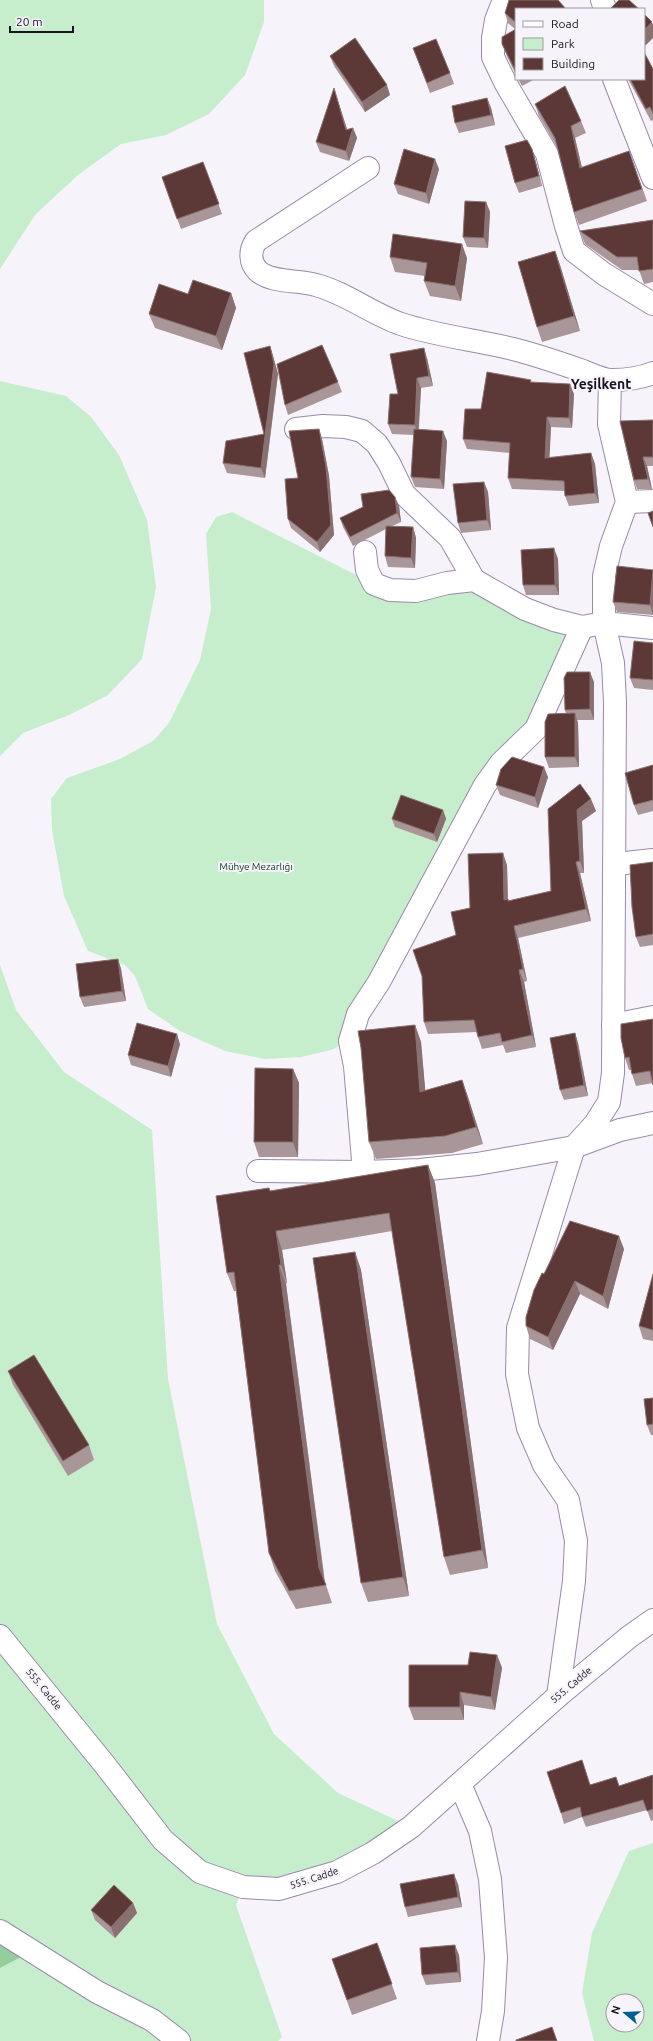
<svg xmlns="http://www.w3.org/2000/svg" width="653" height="2041" font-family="Ubuntu,sans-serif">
<rect width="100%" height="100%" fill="#f6f3fa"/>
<g fill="#c6eecd" fill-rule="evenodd">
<path d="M0 0H264V22L245 75 209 114 166 135 121 144 78 175 35 215 0 269Z"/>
<path d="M0 381 66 396 91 417 119 455 147 520 156 587 142 659 108 695 69 715 23 733 0 756Z"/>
<path d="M232 512 374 584 447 583 582 627 536 729 501 763 350 1041 331 1050 301 1057 265 1059 225 1051 180 1031 148 1009 135 976 125 965 88 951 64 896 52 830 51 799 67 778 120 759 153 741 169 723 200 660 211 609 206 534 216 517Z"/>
<path d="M0 965 16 1010 64 1072 152 1130 168 1379 217 1624 274 1734 338 1793 411 1827 373 1853 243 1887 236 1905 282 2037 278 2041H0V1968L31 1952 0 1931Z"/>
<path d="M653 1843V2041H594L582 1993 592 1933 629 1851ZM613 2001H637V2025H613Z"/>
</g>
<path fill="#94cd9e" d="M0 1931 31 1952 0 1968Z"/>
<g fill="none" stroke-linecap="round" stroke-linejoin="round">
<g stroke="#998aaa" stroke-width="24">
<g id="minor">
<path d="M504 0 496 20 493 38V57L506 84 547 154 566 226 574 251 604 274 653 304"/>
<path d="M602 0 605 9"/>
<path d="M614 79 653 178"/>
<path d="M368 168 256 241C250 250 249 262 258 271 271 283 300 280 316 285 346 293 372 314 401 324 438 336 476 340 513 349 537 355 560 363 583 371 591 374 603 380 612 380 625 380 641 378 653 373"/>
<path d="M296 429 323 426 346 427 362 431 377 444 389 463 404 494 450 538 474 580"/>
<path d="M627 502 653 501"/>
<path d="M365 552 367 570 374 584 390 590 416 591 447 583 474 580 525 609 554 620 582 627 604 623 653 628"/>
<path d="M616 864 653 860"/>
<path d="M613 1025 653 1017"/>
<path d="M258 1171 364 1172 420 1170 477 1164 574 1147 620 1130 653 1123"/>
<path d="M364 1172 355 1066 350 1041 358 1014 379 982 485 785 501 763 536 729 582 627"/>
<path d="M0 1636 105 1765 163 1840 200 1872 243 1887 279 1889 337 1872 373 1853 411 1827 558 1696 629 1637 653 1620"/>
<path d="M558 1696 574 1581 576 1541 568 1500 544 1465 528 1428 517 1374 518 1328 574 1147 595 1124 609 1102 613 1073 615 702 613 663 604 623V576L611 546 627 502 609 424 610 380"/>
<path d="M460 1784 480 1831 490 1879 496 1958 493 2011 488 2041"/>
<path d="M0 1931 97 1992 152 2020 179 2041"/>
</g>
</g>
<use href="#minor" stroke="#fff" stroke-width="22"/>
</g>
<g fill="#a99698">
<path d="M516 9V75L506 54 502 44 515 29 508 23 505 13Z"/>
<path d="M413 48 450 73 454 84 430 93Z"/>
<path d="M330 56 390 95 365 112 334 66Z"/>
<path d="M653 69V120L651 121 628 79H644Z"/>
<path d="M518 79H535L522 86Z"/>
<path d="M337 98 347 129 353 128 357 138 349 161 320 152 316 142Z"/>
<path d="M487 98 491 108 495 125 459 133 455 123Z"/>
<path d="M535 104 581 121 586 133 575 138 582 168 629 151 647 201 579 225 574 212 557 147 539 116Z"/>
<path d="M535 159 542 186 519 193 515 183Z"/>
<path d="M203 162 222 214 181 229 162 177Z"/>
<path d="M439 169 429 204 398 194 394 184Z"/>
<path d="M486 202 490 212 488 248 467 247 463 237Z"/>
<path d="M653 220V282L644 284 639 270H622L585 244 580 231Z"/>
<path d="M555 251 560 265 580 331 542 342 537 327Z"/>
<path d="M390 257 467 258 461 301 430 296 424 281 425 276 395 272Z"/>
<path d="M231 293 236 308 222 350 155 328 149 314 188 294Z"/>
<path d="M270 346 273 356 278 374 265 478 227 473 223 463 264 434Z"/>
<path d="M427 358 433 386 421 388 419 429 447 441 444 489 415 487 411 477 414 435 392 434 388 424 398 394Z"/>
<path d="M338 382 342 392 288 415 285 405Z"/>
<path d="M532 382 574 394 572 428 551 427 549 458 591 453 595 464 599 503 569 506 565 496V491L512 489 508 478 510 453 467 449 463 439 481 409Z"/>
<path d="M653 420V466H647L652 489H637L634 480Z"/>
<path d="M319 429 322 439 329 476 334 535 320 552 291 528 288 519 298 478Z"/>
<path d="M484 482 488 492 491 530 461 533 458 523Z"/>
<path d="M395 497 399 506 401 522 392 526 413 527 416 538 415 568 388 567 385 556 386 529 353 546 343 527 340 518Z"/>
<path d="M558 559 559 595H526L523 585Z"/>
<path d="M653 570V615L617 612 613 602Z"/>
<path d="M653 643V690L634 688 630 678Z"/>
<path d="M594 682V720H577L578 723 579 767 549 768 545 757 566 713 565 710Z"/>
<path d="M653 765V811L638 815 634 805Z"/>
<path d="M548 777 538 808 500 795 496 785Z"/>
<path d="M548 809 596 811 582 821 584 873H580L591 921 518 938 527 981 524 982 536 1047 506 1053 503 1045 482 1049 478 1037 477 1032 428 1034 424 1022 456 935 470 908 507 865 508 899 509 901 551 891Z"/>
<path d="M443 810 446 819 437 842 395 827 392 819Z"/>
<path d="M653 862V945L640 947 636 937Z"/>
<path d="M118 959 121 969 126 1001 84 1007 80 997Z"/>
<path d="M653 1019V1083L636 1086 632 1074 631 1070H629L625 1058Z"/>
<path d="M415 1025 421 1042 425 1091 462 1080 468 1097 483 1144 452 1153 376 1159 369 1142Z"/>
<path d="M575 1033 578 1043 588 1096 564 1100 560 1090Z"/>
<path d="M180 1044 171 1077 131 1065 128 1055Z"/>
<path d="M293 1069 299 1083 298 1157H259L254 1142Z"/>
<path d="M428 1165 435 1183 488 1568 450 1575 444 1557 392 1231 282 1250 287 1283 286 1284 325 1582 332 1603 296 1609 275 1571 269 1553 236 1291H234L227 1273 270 1191Z"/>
<path d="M624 1249 608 1309 580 1294 553 1350 530 1339 526 1326 544 1274Z"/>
<path d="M355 1252 361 1270 409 1596 368 1602 361 1583Z"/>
<path d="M653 1274V1341L643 1339 639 1326Z"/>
<path d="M8 1371 89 1445 94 1460 68 1476 13 1385Z"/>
<path d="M653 1398V1435H651L647 1425Z"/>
<path d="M497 1655 502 1668 495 1710 464 1705V1720H414L409 1707 468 1665Z"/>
<path d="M653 1775V1820L651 1821 647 1810 586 1827 582 1817 564 1824 561 1813 590 1784 619 1786Z"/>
<path d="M458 1884 462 1907 408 1917 405 1907Z"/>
<path d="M133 1903 137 1913 115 1938 95 1920 91 1910Z"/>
<path d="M377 1943 397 1999 352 2015 332 1959Z"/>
<path d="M459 1955 461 1982 426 1985 422 1975Z"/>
</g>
<g fill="#8a7171">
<path d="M652 22 653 25V38L644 47V30Z"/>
<path d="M387 85 390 95 365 112 362 102Z"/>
<path d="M334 88 350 139 353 128 357 138 349 161 346 151V130Z"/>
<path d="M487 98 491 108 495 125 491 115Z"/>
<path d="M571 126 575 138 585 181 580 168Z"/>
<path d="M532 149 535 159 542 186 539 176Z"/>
<path d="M435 159 439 169 429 204 426 193Z"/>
<path d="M486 202 490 212 488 248 484 238Z"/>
<path d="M462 244 467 258 461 301 455 286Z"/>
<path d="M555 251 560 265 580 331 574 316Z"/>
<path d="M231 293 236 308 222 350 216 336Z"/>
<path d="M270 346 273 356 278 374 265 478 261 468Z"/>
<path d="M424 348 427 358 433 386 429 376Z"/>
<path d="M417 378 421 388 418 435 415 425Z"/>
<path d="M570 384 574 394 572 428 569 418Z"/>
<path d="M547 417 551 427 549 468 545 458Z"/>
<path d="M319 429 322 439 329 476 334 535 320 552 317 542Z"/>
<path d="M443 431 447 441 444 489 440 479Z"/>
<path d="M591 453 595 464 599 503 595 493Z"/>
<path d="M643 457 647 466 652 489 648 479Z"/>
<path d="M484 482 488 492 491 530 487 520Z"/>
<path d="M395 497 399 506 401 522 397 513Z"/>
<path d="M413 527 416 538 415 568 411 558Z"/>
<path d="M554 548 558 559 559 595 555 585Z"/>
<path d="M653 573V615L650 605Z"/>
<path d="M590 672 594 682V720L590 709Z"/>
<path d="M575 713 578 723 579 767 575 757Z"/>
<path d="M544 767 548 777 538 808 535 797Z"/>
<path d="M591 799 596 811 582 821 584 873 580 861 577 810Z"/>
<path d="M443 810 446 819 437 842 434 834Z"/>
<path d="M503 853 507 865 508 912 504 900Z"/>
<path d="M576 862 580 873 591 921 586 909Z"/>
<path d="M514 926 518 938 527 981 523 969Z"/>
<path d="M118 959 121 969 126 1001 122 991Z"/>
<path d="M519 970 524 982 536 1047 532 1035Z"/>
<path d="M415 1025 421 1042 427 1109 420 1092Z"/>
<path d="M575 1033 578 1043 588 1096 584 1085Z"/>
<path d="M177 1034 180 1044 171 1077 168 1066Z"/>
<path d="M293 1069 299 1083 298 1157 293 1142Z"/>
<path d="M462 1080 468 1097 483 1144 476 1127Z"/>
<path d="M428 1165 435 1183 488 1568 482 1550Z"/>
<path d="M276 1231 282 1250 287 1283 281 1265Z"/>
<path d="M619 1236 624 1249 608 1309 603 1296Z"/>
<path d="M355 1252 361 1270 409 1596 403 1577Z"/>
<path d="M279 1265 286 1284 325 1586 319 1568Z"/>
<path d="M575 1281 580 1294 553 1350 548 1337Z"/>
<path d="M497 1655 502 1668 495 1710 491 1697Z"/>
<path d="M460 1692 464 1705V1720L460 1707Z"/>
<path d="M454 1874 458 1884 462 1907 458 1897Z"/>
<path d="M133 1903 137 1913 115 1938 111 1927Z"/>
<path d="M455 1945 459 1955 461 1982 458 1972Z"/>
</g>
<g fill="#5c3936" stroke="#8a7171">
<path d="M509 0H558L566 9H516V23L505 13Z"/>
<path d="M619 0H629L639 9H610Z"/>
<path d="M644 14 652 22 644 30Z"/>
<path d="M516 29V72L502 44V37Z"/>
<path d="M355 38 387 85 362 102 330 56Z"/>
<path d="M436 39 450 73 427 83 413 48Z"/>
<path d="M644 52 653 69V114L650 107 646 109 630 79H644Z"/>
<path d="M565 86 581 121 571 126 580 168 629 151 642 189 574 212 555 138 535 104Z"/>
<path d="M334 88 346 130 353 128 346 151 316 142Z"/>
<path d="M487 98 491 115 455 123 452 106Z"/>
<path d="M527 140 532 149 539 176 515 183 505 146Z"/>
<path d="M404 149 435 159 426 193 394 184Z"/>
<path d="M203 162 219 204 177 219 162 177Z"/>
<path d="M465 201 486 202 484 238 463 237Z"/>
<path d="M653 220V269L639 271 637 257H617L580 231Z"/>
<path d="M393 234 462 244 455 286 424 281 427 263 390 257Z"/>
<path d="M555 251 574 316 537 327 518 262Z"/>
<path d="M193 280 231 293 216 336 149 314 159 284 188 294Z"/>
<path d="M322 345 338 382 285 405 277 364Z"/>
<path d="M270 346 274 364 261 468 223 463 226 441 264 434 244 353Z"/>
<path d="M424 348 429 376 417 378 415 425 388 424 390 394H398L390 354Z"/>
<path d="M487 372 531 380 530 382 570 384 569 418 547 417 545 458 591 453 595 493 565 496 564 481 508 478 510 443 463 439 465 409H481Z"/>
<path d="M653 420V457H643L648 479 634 480 620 421Z"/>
<path d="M319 429 326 467 331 525 317 542 288 519 285 479 298 478 289 431Z"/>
<path d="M414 429 443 431 440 479 411 477Z"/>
<path d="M484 482 487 520 458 523 453 484Z"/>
<path d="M389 490 395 497 397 513 350 537 340 518 363 507 361 494Z"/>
<path d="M653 511V527L648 513Z"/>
<path d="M386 526 413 527 411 558 385 556Z"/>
<path d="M554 548 555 585H523L521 550Z"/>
<path d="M617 566 653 570 650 605 613 602Z"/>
<path d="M634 641 653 643V680L630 678Z"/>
<path d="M567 672H590V709L565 710 564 678Z"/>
<path d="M575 713V757H545V722L548 714Z"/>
<path d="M512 757 544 767 535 797 496 785 501 769Z"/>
<path d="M653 765V800L634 805 625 773Z"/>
<path d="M580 784 591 799 577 810 580 861 576 862 586 909 514 926 523 969 519 970 532 1035 502 1042 500 1033 478 1037 474 1020 424 1022 422 976 413 950 456 935 451 912 470 908 468 854 503 853 504 900 508 899V901L551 891 548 809Z"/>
<path d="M401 795 443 810 434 834 392 819Z"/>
<path d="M653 862V934L636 937 632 907 630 865Z"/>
<path d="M118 959 122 991 80 997 76 964Z"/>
<path d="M653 1019V1085L650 1071 632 1074 629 1057 625 1058 621 1038V1024Z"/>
<path d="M137 1023 177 1034 168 1066 128 1055Z"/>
<path d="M415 1025 420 1092 462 1080 476 1127 445 1136 369 1142 361 1048 358 1031Z"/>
<path d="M575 1033 584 1085 560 1090 550 1038Z"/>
<path d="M255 1068 293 1069V1142H254Z"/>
<path d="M428 1165 482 1550 444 1557 389 1213 276 1231 281 1265H279L319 1568 326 1585 289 1591 269 1553 234 1272 227 1273 216 1196 269 1188 270 1191Z"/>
<path d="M570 1221 619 1236 603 1296 575 1281 548 1337 526 1326V1317L534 1290 542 1273 544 1274Z"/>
<path d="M355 1252 403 1577 361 1583 313 1258Z"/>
<path d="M653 1274V1330L639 1326Z"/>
<path d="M34 1355 89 1445 63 1461 8 1371Z"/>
<path d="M653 1398V1424L647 1425 644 1399Z"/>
<path d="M470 1652 497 1655 491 1697 460 1692V1707H409V1665H468Z"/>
<path d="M582 1760 590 1785 616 1777 619 1786 653 1775V1809L647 1811 643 1800 582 1817 580 1807 561 1813 547 1772Z"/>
<path d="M454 1874 458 1897 405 1907 400 1884Z"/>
<path d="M114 1885 133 1903 111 1927 91 1910Z"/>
<path d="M377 1943 392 1984 347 2000 332 1959Z"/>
<path d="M455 1945 458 1972 422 1975 420 1948Z"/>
<path d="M552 2027 557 2041H516V2040Z"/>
</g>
<g text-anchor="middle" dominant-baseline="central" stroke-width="4" stroke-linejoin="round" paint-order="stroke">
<g font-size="10" fill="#0a3617" stroke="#f6f3fa">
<text x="256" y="866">Mühye Mezarlığı</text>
</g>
<g font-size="10" fill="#19131f" stroke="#f6f3fa">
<text transform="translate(571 1685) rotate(-40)">555. Cadde</text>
<text transform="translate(44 1689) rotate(51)">555. Cadde</text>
<text transform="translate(314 1878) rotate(-18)">555. Cadde</text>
</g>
<g font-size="14" font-weight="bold" fill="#19131f" stroke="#f6f3fa">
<text x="601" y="384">Yeşilkent</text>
</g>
</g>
<rect x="515" y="8" width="130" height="72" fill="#f6f3fa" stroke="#9e99a2"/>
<rect x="523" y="21" width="20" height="6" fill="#ffffff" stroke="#9e99a2"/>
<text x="551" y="28" font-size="12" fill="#19131f">Road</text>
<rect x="523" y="38" width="20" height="12" fill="#c6eecd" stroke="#9e99a2"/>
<text x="551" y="48" font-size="12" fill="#19131f">Park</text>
<rect x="523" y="58" width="20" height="12" fill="#5c3936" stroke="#9e99a2"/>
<text x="551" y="68" font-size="12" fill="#19131f">Building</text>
<g transform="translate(625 2013) rotate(289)"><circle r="19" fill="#f6f3fa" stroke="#9e99a2"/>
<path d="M0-3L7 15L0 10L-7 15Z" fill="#005e8e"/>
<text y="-6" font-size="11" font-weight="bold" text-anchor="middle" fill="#19131f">N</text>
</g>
<path d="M10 26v6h63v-6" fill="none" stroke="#19131f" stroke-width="2"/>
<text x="16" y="26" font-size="12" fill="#19131f" stroke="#f6f3fa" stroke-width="3" paint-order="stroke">20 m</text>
</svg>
